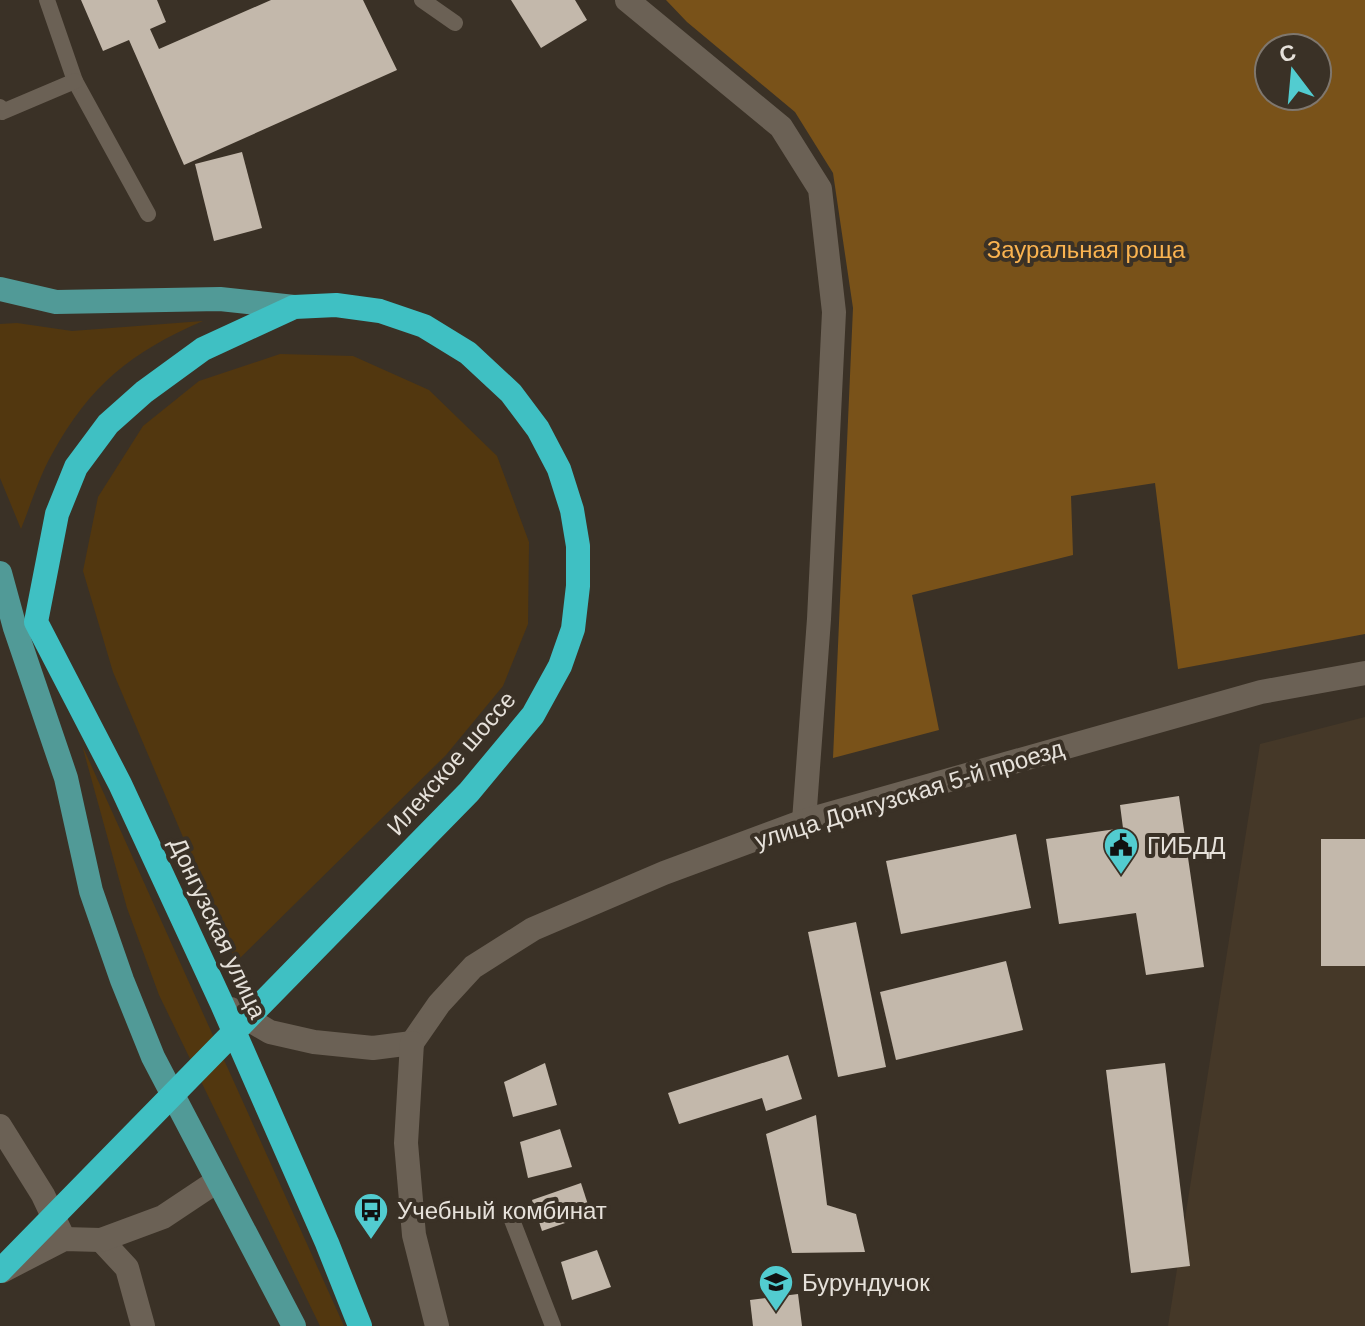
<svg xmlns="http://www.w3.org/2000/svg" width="1365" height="1326" font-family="Helvetica,sans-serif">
<rect width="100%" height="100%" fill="#3a3126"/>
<path fill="#453828" d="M1365 717V1326H1168L1260 744Z"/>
<g fill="#52370f">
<path d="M203 321C131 352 90 385 52 454 39 477 31 504 21 529L0 478V324L17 323 72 331Z"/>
<path d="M280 354 353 356 429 390 497 456 529 542 528 624 503 686 446 755 236 962 113 672 83 571 98 497 143 426 199 381Z"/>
<path d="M82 745 344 1326H320L159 995 127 908Z"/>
</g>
<path fill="#795219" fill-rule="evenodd" d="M666 0H1365V634L1178 669 1155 483 1071 496 1073 555 912 595 939 730 833 758 853 308 833 173 795 112 687 22ZM1269 48H1317V96H1269Z"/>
<g fill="#c3b8ab">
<path d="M81 0H157L166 22 150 29 159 49 271 0H363L397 70 184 165 129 40 103 51Z"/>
<path d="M511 0H575L587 20 541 48Z"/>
<path d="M242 152 262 228 214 241 195 164Z"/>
<path d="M1179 796 1204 967 1146 975 1136 913 1059 924 1046 839 1123 828 1120 805Z"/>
<path d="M1016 834 1031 908 901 934 886 861Z"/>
<rect x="1321" y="839" width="44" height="127"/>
<path d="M856 922 886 1067 838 1077 808 932Z"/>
<path d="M1006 961 1023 1030 896 1060 880 992Z"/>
<path d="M788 1055 802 1099 766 1111 762 1098 679 1124 668 1093Z"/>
<path d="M545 1063 557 1105 513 1117 504 1082Z"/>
<path d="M1165 1063 1190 1266 1131 1273 1106 1070Z"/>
<path d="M816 1115 827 1205 856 1214 865 1252 792 1253 766 1134Z"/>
<path d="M560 1129 572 1167 528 1178 520 1142Z"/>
<path d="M581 1183 591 1214 542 1231 532 1200Z"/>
<path d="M597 1250 611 1287 572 1300 561 1262Z"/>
<path d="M798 1294 802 1326H753L750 1300Z"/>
</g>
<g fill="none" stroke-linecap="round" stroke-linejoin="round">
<g stroke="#6b6155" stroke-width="16">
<path d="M47 0 75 81 148 214"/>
<path d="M422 0 455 23"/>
<path d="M0 107 2 112 75 81"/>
<path d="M512 1220 553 1326"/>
</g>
<g stroke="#6b6155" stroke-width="24">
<path d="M627 0 781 127 820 189 834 312 819 619 804 821"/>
<path d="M231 1009 270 1032 314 1042 373 1048 412 1043"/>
<path d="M412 1043 439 1004 473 967 533 929 664 873 804 821 1261 692 1365 673"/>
<path d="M412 1043 406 1143 414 1235 437 1326"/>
<path d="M0 1126 43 1195 61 1233"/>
<path d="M101 1240 127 1268 143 1326"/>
<path d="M2 1271 64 1239 101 1240 163 1217 217 1181"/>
</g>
<g stroke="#519a97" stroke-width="24">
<path d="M0 289 56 302 220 299 294 307"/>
<path d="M0 573 15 628 66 778 91 891 122 980 153 1057 294 1326"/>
</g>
<path stroke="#3fc0c3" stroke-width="24" d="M0 1271 371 892 469 792 533 715 560 666 573 629 578 586V546L572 510 559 469 538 429 511 393 468 353 424 326 380 311 336 305 294 307 203 349 144 392 108 424 76 467 57 514 36 622 120 784 222 1004 327 1243 360 1326"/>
</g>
<defs>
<g id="civic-pin" transform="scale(1.8)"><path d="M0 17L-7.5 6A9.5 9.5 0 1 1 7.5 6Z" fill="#52ccd0" stroke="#3a3126"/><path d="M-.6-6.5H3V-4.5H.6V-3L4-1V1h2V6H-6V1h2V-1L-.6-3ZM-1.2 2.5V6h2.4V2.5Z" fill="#111"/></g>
<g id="bus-pin" transform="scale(1.8)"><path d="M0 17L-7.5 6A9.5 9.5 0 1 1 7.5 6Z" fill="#52ccd0" stroke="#3a3126"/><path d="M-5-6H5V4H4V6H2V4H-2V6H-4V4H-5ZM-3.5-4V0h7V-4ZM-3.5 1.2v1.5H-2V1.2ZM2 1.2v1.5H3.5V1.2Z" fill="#111"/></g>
<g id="school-pin" transform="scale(1.8)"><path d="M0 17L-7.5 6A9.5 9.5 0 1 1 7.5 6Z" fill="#52ccd0" stroke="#3a3126"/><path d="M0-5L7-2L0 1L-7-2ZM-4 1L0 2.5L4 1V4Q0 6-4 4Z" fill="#111"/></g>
</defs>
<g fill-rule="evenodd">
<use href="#civic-pin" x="1121" y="845"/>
<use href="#bus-pin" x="371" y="1210"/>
<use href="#school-pin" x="776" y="1282"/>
</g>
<g text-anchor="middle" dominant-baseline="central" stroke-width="8" stroke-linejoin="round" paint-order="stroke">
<g font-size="24" fill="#fab350" stroke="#3a3126">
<text x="1086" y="249">Зауральная роща</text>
</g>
<g font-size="24" fill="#e6e1da" stroke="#3a3126">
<text transform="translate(451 763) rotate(-49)">Илекское шоссе</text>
<text transform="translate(909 794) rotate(-17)">улица Донгузская 5-й проезд</text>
<text transform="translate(218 928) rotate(65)">Донгузская улица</text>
</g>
<g font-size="24" fill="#e6e1da" stroke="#3a3126" text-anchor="start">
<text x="1147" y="845">ГИБДД</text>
<text x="397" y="1210">Учебный комбинат</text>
<text x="802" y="1282">Бурундучок</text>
</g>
</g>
<g transform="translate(1293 72) rotate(344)"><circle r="38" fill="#3a3126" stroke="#7f776e" stroke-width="2"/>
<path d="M0-6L14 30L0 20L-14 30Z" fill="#52ccd0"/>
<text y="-12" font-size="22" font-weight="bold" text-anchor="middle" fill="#e6e1da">С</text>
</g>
</svg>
